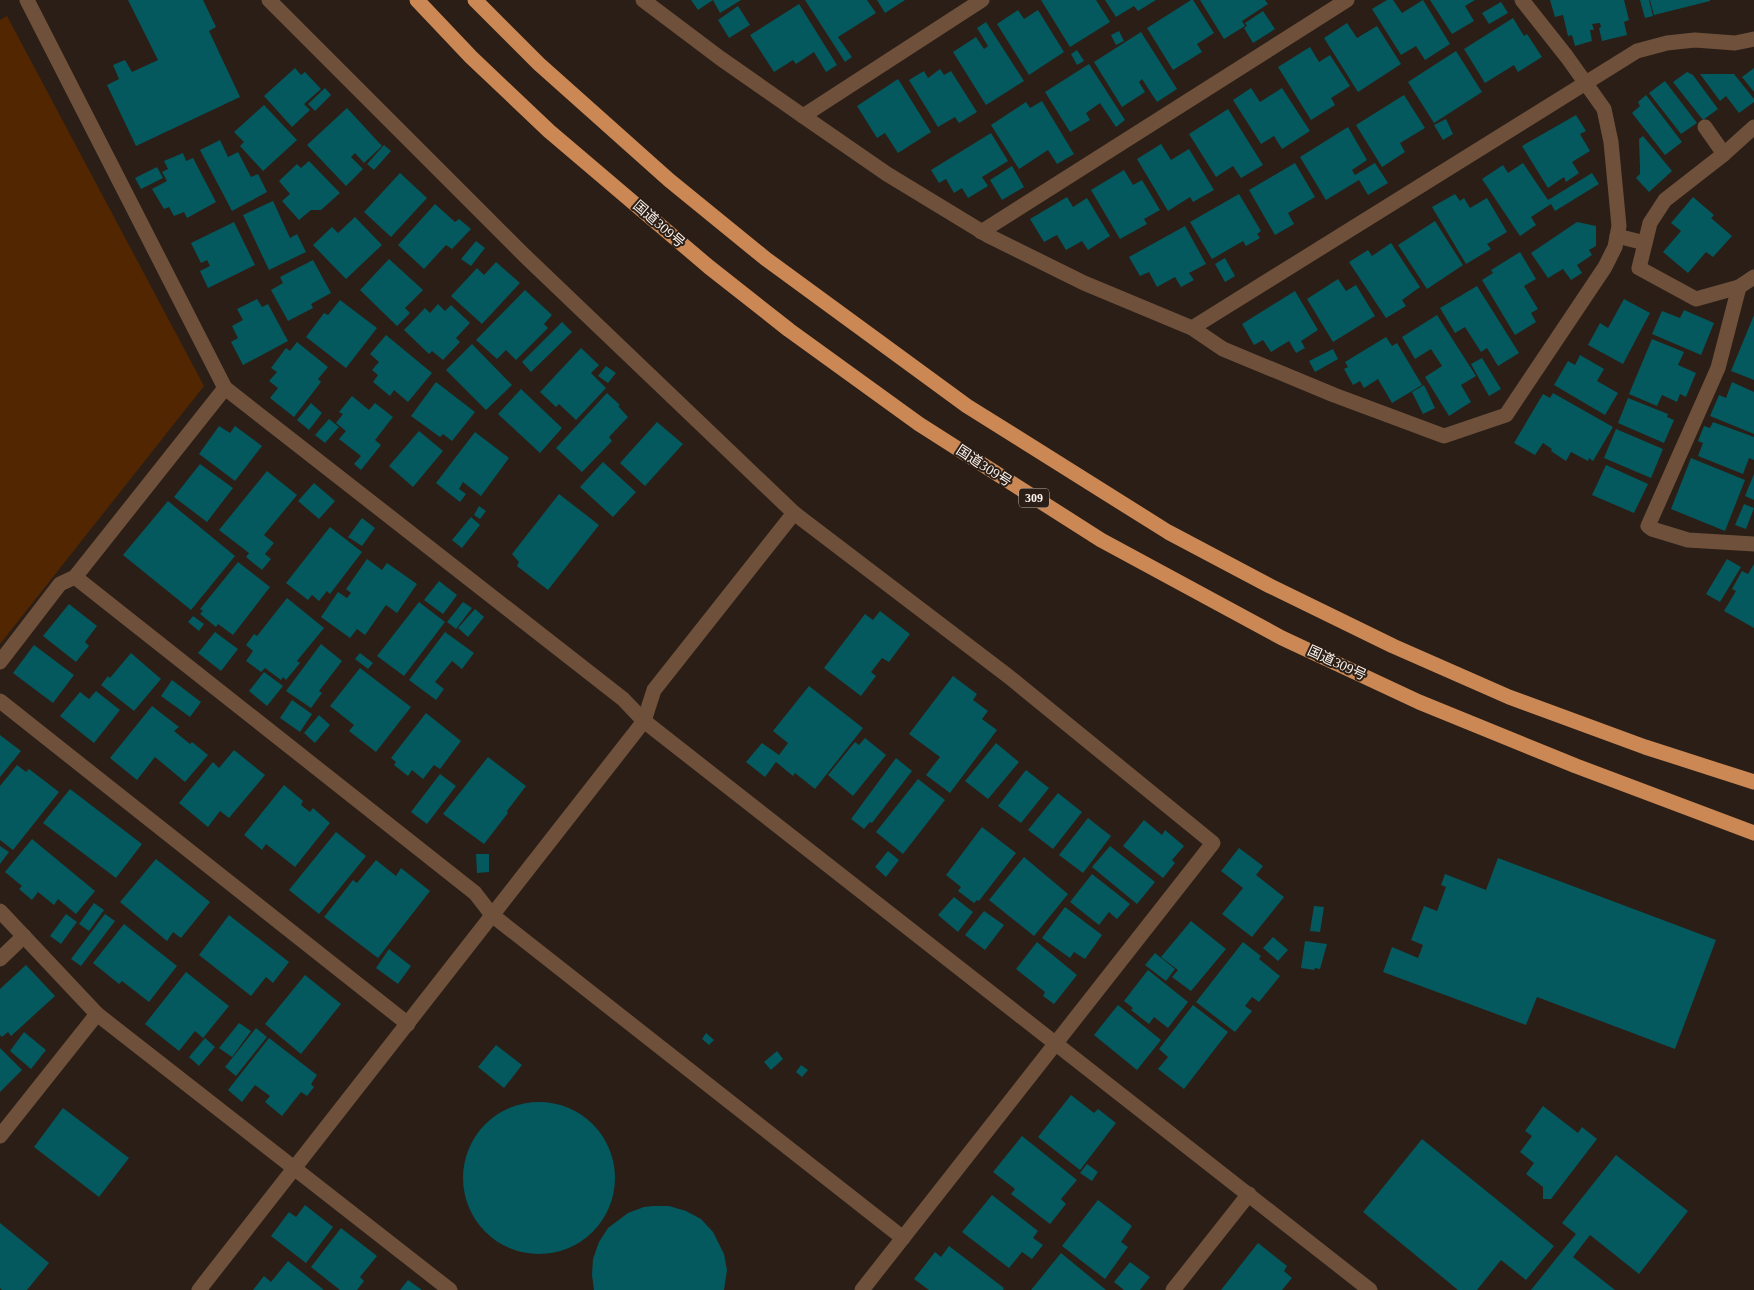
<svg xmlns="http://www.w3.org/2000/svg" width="1754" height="1290" font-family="'Times New Roman','Noto Sans JP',serif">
<rect width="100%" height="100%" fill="#2a1e16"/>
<path fill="#512600" d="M7 16 204 386 0 644V20Z"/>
<g fill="#04595e">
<path d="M128 0H203L216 27 209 31 240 97 136 146 107 85 119 79 113 65 125 60 132 72 158 60Z"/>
<path d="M691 0H741L720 13 713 0 698 10Z"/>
<path d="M805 0H867L876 13 838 37 852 57 845 62Z"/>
<path d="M877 0H905L885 13Z"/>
<path d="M1041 0H1096L1110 22 1070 47Z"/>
<path d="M1105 0H1156L1138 11 1134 6 1116 17Z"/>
<path d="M1191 0H1193L1214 33 1197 44 1202 52 1173 70 1147 28Z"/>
<path d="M1200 0H1265L1268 4 1242 21 1245 26 1224 39Z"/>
<path d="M1387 0H1393L1402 13 1423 0 1450 44 1425 60 1416 46 1401 55 1372 9Z"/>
<path d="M1430 0H1475L1465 6 1474 21 1452 34Z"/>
<path d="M1550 0H1624L1629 20 1624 22 1627 35 1602 41 1599 28 1601 27 1600 23 1592 24 1594 30H1590L1592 41 1575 46 1572 35 1568 36 1563 15 1555 17Z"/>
<path d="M1640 0H1649L1653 16 1645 18Z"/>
<path d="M1650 0H1710V1L1654 15Z"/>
<path d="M1501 2 1508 13 1489 24 1482 13Z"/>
<path d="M799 4 837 65 826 72 814 52 796 64 793 60 774 72 750 35Z"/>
<path d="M738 6 750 25 729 38 718 20Z"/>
<path d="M1018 10 1024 19 1038 10 1064 52 1029 75 997 24Z"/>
<path d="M1263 11 1275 29 1253 43 1244 28 1247 26 1245 23Z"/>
<path d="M1513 18 1524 36 1527 34 1542 57 1518 72 1514 65 1485 83 1464 49Z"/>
<path d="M986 22 1024 81 986 105 953 52 976 37 984 49 988 46 977 28Z"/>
<path d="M1347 23 1357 38 1377 26 1401 64 1358 92 1324 38Z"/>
<path d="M1119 31 1124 41 1116 45 1111 35Z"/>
<path d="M1141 32 1177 89 1157 102 1142 79 1139 82 1145 92 1122 107 1094 62Z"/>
<path d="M1310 47 1319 62 1330 55 1350 86 1331 98 1335 105 1311 120 1278 67Z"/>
<path d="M1077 50 1084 61 1077 65 1071 54Z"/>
<path d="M1456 51 1482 92 1434 123 1408 82Z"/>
<path d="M1089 64 1125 120 1116 127 1100 103 1086 113 1090 120 1070 132 1045 92Z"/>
<path d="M295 68 301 75 305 72 321 89 304 104 310 110 292 127 264 96Z"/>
<path d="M1754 68V92L1742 77Z"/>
<path d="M940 69 944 75 951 71 977 112 959 123 955 117 938 127 909 80 924 71 928 78Z"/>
<path d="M1687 72 1693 75 1718 109 1703 120 1673 82Z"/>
<path d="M1700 74H1734L1754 99V102L1739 113 1726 96 1720 101Z"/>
<path d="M898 79 931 132 898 153 885 133 877 138 857 106Z"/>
<path d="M1665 81 1697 123 1681 134 1649 93Z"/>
<path d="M325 88 331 95 315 111 308 104Z"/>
<path d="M1251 88 1260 102 1282 88 1310 131 1282 149 1274 136 1261 144 1233 100Z"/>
<path d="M1404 95 1425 128 1400 143 1405 152 1382 167 1356 125Z"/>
<path d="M1646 95 1682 142 1665 155 1632 113 1640 106 1638 102Z"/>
<path d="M1042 101 1074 154 1057 164 1048 150 1019 169 991 125 1026 102 1030 108Z"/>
<path d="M264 105 297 140 263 171 240 146 244 142 234 132Z"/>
<path d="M347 108 382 146 364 163 355 153 351 157 363 169 346 186 307 145Z"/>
<path d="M1228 109 1263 165 1241 178 1233 166 1216 177 1189 134Z"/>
<path d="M1576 115 1586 131 1580 134 1590 151 1572 162 1579 173 1566 182 1564 177 1548 188 1522 146Z"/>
<path d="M1446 119 1453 134 1443 140 1434 125Z"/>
<path d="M1348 127 1367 160 1352 170 1355 175 1375 163 1388 183 1368 195 1359 180 1326 200 1300 157Z"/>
<path d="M991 133 1008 161 982 177 988 186 968 198 962 188 954 193 946 179 939 183 931 170Z"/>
<path d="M1643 136 1672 171 1649 192 1636 178 1640 174V168L1639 139Z"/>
<path d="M220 140 228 157 238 152 251 177 258 174 267 192 232 211 200 150Z"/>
<path d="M1161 144 1171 160 1189 149 1214 190 1193 202 1190 197 1168 211 1137 159Z"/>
<path d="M384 145 391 151 374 170 367 164Z"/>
<path d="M183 153 186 161 193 158 216 202 187 218 184 212 174 216 169 207 164 209 152 189 167 181 162 172 168 169 164 161Z"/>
<path d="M309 161 340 193 321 210H311L299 220 282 201 290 194 279 181 297 164 301 168Z"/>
<path d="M1295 163 1315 197 1288 213 1294 224 1275 235 1249 190Z"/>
<path d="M1523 163 1548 200 1592 173 1599 184 1555 211 1551 204 1531 217 1536 225 1520 236 1482 179 1503 165 1508 173Z"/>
<path d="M1012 166 1024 187 1002 200 990 180Z"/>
<path d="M157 167 163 178 141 189 135 178Z"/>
<path d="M1124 170 1133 185 1142 180 1160 210 1144 219 1147 224 1120 239 1091 190Z"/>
<path d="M400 173 427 198 391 237 364 212Z"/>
<path d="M1239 194 1261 231 1257 234 1260 238 1246 246 1243 241 1212 259 1190 222Z"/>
<path d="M1455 194 1460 201 1464 198 1470 208 1487 198 1507 232 1487 244 1491 249 1466 264 1432 207Z"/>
<path d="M1067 197 1073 207 1087 198 1110 236 1088 250 1082 241 1066 250 1057 235 1044 242 1030 219Z"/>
<path d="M1693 197 1714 215 1711 218 1732 236 1713 257 1706 252 1688 273 1663 252 1681 231 1671 223Z"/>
<path d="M273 201 290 238 297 234 306 252 269 270 243 215Z"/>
<path d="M435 204 455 222 459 219 471 229 452 249 446 245 424 269 398 245Z"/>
<path d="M355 217 382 245 346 279 313 245 332 227 338 233Z"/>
<path d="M1435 221 1463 265 1427 289 1398 245Z"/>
<path d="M234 222 255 265 208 288 200 271 210 266 207 260 201 263 191 243Z"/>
<path d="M1577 222 1596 226V246L1589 250 1592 255 1577 265 1582 273 1571 280 1563 269 1548 278 1531 253Z"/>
<path d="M1185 226 1206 264 1189 273 1194 280 1181 287 1175 277 1157 287 1149 272 1140 276 1129 257Z"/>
<path d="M476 241 485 248 471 266 461 259Z"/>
<path d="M1391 243 1420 287 1402 300 1406 306 1386 318 1349 262 1368 250 1372 256Z"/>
<path d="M1520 252 1536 279 1524 286 1538 309 1531 313 1536 322 1515 335 1482 280 1493 273 1491 270Z"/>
<path d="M1225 258 1235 276 1225 282 1215 264Z"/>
<path d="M389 259 423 290 405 308 410 313 397 326 360 290Z"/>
<path d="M313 260 331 293 311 304 313 308 288 321 271 290 283 283 280 277Z"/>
<path d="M496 262 520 283 482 324 451 296 477 268 484 275Z"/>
<path d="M1338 279 1346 291 1356 285 1375 316 1333 342 1307 299Z"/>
<path d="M1477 286 1519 353 1498 366 1487 348 1481 352 1465 327 1455 333 1440 308Z"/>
<path d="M525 290 552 315 544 324 548 328 516 360 506 350 497 359 476 340Z"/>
<path d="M1295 291 1318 330 1301 341 1305 348 1296 353 1289 341 1271 352 1263 340 1254 345 1242 324Z"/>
<path d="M257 299 262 307 268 304 288 341 243 365 231 342 238 338 232 326 243 320 237 309Z"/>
<path d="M1624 299 1650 313 1623 364 1588 345 1600 323 1608 328Z"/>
<path d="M340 300 377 328 346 368 306 337 324 313 328 315Z"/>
<path d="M438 304 445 311 451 305 470 323 456 338 460 342 443 360 432 351 429 354 404 330 425 308 430 313Z"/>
<path d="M1684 310 1714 323 1701 355 1652 334 1662 311 1680 318Z"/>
<path d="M1437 315 1476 376 1461 385 1471 402 1449 416 1425 377 1442 366 1431 349 1415 359 1402 337Z"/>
<path d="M1754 315V380L1731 371Z"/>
<path d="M562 322 572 332 531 372 522 362Z"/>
<path d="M386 335 432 373 408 402 394 390 390 396 373 382 378 375 372 370 379 362 370 354Z"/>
<path d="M1386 337 1392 346 1397 343 1422 385 1392 403 1378 379 1364 388 1360 381 1353 385 1344 369 1348 367 1345 362Z"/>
<path d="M1652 339 1684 352 1678 365 1696 373 1686 397 1680 394 1677 402 1662 395 1657 406 1629 394Z"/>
<path d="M297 342 328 367 318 379 321 382 294 417 270 398 278 388 269 381 277 372 271 368 286 348 290 351Z"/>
<path d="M472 344 512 385 486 410 446 370Z"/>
<path d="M581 348 599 365 591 373 606 388 576 420 559 404 556 407 540 392Z"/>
<path d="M1333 349 1338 359 1315 372 1309 361Z"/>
<path d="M1580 355 1604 369 1597 381 1618 393 1605 415 1554 385 1568 361 1575 365Z"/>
<path d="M1482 358 1501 389 1489 396 1471 364Z"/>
<path d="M606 366 616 373 608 383 598 376Z"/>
<path d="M436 382 475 412 452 441 443 434 440 437 411 416Z"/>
<path d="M1732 382 1754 392V434L1710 416 1719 395 1726 398Z"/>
<path d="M1424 385 1435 408 1423 414 1412 392Z"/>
<path d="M521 389 562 428 540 453 498 414Z"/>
<path d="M607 393 620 405 618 406 628 417 609 437 612 441 582 472 556 448Z"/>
<path d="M1553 393 1613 427 1593 461 1589 458 1588 461 1571 452 1566 461 1551 451 1552 449 1543 443 1535 455 1514 443 1543 394 1550 398Z"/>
<path d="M352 396 369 410 375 403 393 417 375 440 381 445 361 470 354 464 361 456 339 439 346 431 336 423 343 414 339 412Z"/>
<path d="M1628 398 1668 414 1667 417 1674 420 1664 443 1618 423Z"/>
<path d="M311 403 322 413 309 430 297 420Z"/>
<path d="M329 419 339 427 325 443 315 435Z"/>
<path d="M657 422 683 444 645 486 620 463Z"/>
<path d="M1713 422 1754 437V460L1749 458 1743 474 1698 456 1703 443 1698 441 1704 426 1710 428Z"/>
<path d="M219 426 230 433 235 426 262 446 235 481 199 454Z"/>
<path d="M1616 429 1663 449 1651 478 1604 458Z"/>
<path d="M419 431 443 451 413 487 389 466Z"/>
<path d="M475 432 509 458 481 496 463 482 459 489 466 494 460 502 436 483Z"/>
<path d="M1691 458 1745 480 1725 531 1671 509Z"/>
<path d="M603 462 636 492 613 517 580 487Z"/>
<path d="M200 464 233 488 207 522 174 497Z"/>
<path d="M1606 465 1648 484 1634 513 1592 495Z"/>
<path d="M267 471 297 495 264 535 274 543 265 554 271 559 262 570 246 557 249 553 219 530Z"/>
<path d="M1754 474V500L1745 496Z"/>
<path d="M314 483 335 501 319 519 298 501Z"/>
<path d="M559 494 599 525 548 590 517 566 519 562 512 554Z"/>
<path d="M168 501 235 556 191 610 123 555Z"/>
<path d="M1744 504 1754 508 1746 529 1735 525Z"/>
<path d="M479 506 486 511 480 519 474 515Z"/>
<path d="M471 517 480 525 462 548 452 540Z"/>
<path d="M362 518 375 528 362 546 348 537Z"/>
<path d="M330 527 362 552 330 594 327 591 319 601 312 595 308 600 286 583Z"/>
<path d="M367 559 382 570 387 563 417 584 397 613 386 605 365 635 357 629 350 638 321 617 338 592 347 598 351 593 346 589Z"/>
<path d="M1727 559 1741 567 1720 602 1706 594Z"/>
<path d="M238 562 270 587 233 635 218 624 216 627 200 614 203 611 200 609Z"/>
<path d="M1754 564V628L1724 611 1736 591 1732 589 1742 571 1748 574Z"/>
<path d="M439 581 457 595 443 614 424 600Z"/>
<path d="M287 598 324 628 297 661 300 663 286 680 283 677 281 680 265 668 261 672 246 661 253 651 246 645 254 634 257 636Z"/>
<path d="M419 602 445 622 404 676 377 656Z"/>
<path d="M463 602 472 608 456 629 447 622Z"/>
<path d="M69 604 97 626 85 642 89 646 76 662 43 636Z"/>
<path d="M475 609 484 617 468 637 458 628Z"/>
<path d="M880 611 910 634 889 662 882 658 871 672 876 676 861 696 824 668 865 614 873 620Z"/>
<path d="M193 616 204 624 199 631 188 622Z"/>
<path d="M215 632 238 649 221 671 198 653Z"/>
<path d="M445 632 474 653 462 669 452 661 435 682 444 689 436 700 409 680Z"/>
<path d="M321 644 342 661 319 691 322 693 311 708 286 691Z"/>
<path d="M34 645 74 675 53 703 13 673Z"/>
<path d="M131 653 161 679 134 711 101 685 108 676 110 678Z"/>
<path d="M360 653 373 663 368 669 355 659Z"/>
<path d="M360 668 411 707 376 752 349 731 354 725 330 706Z"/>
<path d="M264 672 283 686 267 706 249 691Z"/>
<path d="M953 676 977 694 973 700 988 711 982 719 997 730 950 793 926 775 940 757 909 734Z"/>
<path d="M172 680 201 702 190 717 161 696Z"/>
<path d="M809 686 863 728 815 789 795 773 793 776 776 762 765 777 746 762 762 743 779 755 788 743 773 731Z"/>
<path d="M96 691 120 710 94 743 60 716 80 692 89 699Z"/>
<path d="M292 700 312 714 300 732 280 718Z"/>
<path d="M152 706 179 727 174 731 190 744 192 742 208 755 185 782 155 757 137 780 110 758Z"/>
<path d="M426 713 461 741 440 769 434 765 423 779 412 770 408 776 394 765 396 762 391 758Z"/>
<path d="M319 715 330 725 315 743 304 733Z"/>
<path d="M0 735 21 751 0 777Z"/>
<path d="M865 738 886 755 853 796 828 775 855 742 859 745Z"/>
<path d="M996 743 1019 762 988 799 965 781Z"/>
<path d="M234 750 265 775 229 818 220 811 208 827 179 803 213 762 219 768Z"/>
<path d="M488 757 526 786 507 811 508 813 484 844 443 814Z"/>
<path d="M896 758 912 771 872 823 870 822 864 829 851 819Z"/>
<path d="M17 765 26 772 29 769 59 792 13 850 0 840V786Z"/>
<path d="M1026 770 1049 788 1021 823 998 806Z"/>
<path d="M440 774 456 786 427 824 411 812Z"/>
<path d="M918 779 945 800 903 854 876 832Z"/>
<path d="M284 785 303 801 301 805 310 812 313 808 330 823 295 867 266 844 262 850 244 835Z"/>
<path d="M70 789 142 844 116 878 43 823Z"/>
<path d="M1058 793 1082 812 1053 849 1028 830Z"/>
<path d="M1088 818 1111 836 1083 873 1059 855Z"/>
<path d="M1144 820 1162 835 1165 830 1184 846 1172 860 1175 863 1163 878 1123 846Z"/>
<path d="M982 827 1016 853 979 901 977 900 974 903 958 891 961 887 946 875Z"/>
<path d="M336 832 366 856 319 914 289 890Z"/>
<path d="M32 839 95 891 76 914 58 899 54 905 38 892 32 900 19 889 22 886 5 872Z"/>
<path d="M0 846 9 852 0 864Z"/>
<path d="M1110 846 1155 882 1137 904 1092 867Z"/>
<path d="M1239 848 1263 866 1256 875 1284 897 1252 937 1222 914 1243 888 1221 871Z"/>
<path d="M888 851 899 860 886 877 875 867Z"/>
<path d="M476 854H489V872L477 873Z"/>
<path d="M1024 857 1068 894 1034 936 989 900Z"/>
<path d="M1498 858 1716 940 1675 1049 1537 997 1526 1025 1383 972 1392 947 1418 958 1423 945 1411 940 1424 906 1437 911 1446 887 1441 885 1445 874 1486 890Z"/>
<path d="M156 859 210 902 181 938 173 932 167 941 120 902Z"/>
<path d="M376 860 396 876 401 868 430 891 378 958 324 917 353 880 357 883Z"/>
<path d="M1092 874 1130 904 1117 919 1109 912 1099 925 1070 902Z"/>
<path d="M954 897 973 912 958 932 938 915Z"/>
<path d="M94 903 104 910 89 931 79 924Z"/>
<path d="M1314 906 1324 907 1320 932 1310 931Z"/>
<path d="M1065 907 1102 935 1085 959 1074 952 1070 958 1042 938Z"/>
<path d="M984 911 1004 925 985 950 965 935Z"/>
<path d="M66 914 77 922 61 944 50 936Z"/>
<path d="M105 914 115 921 81 966 71 959Z"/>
<path d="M229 915 289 962 273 983 266 977 251 996 199 955Z"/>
<path d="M1191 921 1226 949 1191 991 1172 977 1178 970 1161 957Z"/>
<path d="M124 924 177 966 149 1002 122 981 119 984 93 963Z"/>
<path d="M1273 937 1288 950 1278 961 1263 948Z"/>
<path d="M1305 941 1327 944 1320 969 1315 968 1314 970 1301 968Z"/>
<path d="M1037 942 1077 975 1054 1004 1043 996 1045 992 1016 969Z"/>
<path d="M1243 942 1261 956 1259 959 1280 976 1259 1002 1252 997 1245 1006 1252 1011 1235 1032 1196 1002Z"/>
<path d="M389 949 411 966 398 984 376 968Z"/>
<path d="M1155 953 1175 969 1166 981 1145 965Z"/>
<path d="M26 965 55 996 11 1036 8 1032 2 1037 0 1035V989Z"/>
<path d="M1148 970 1188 1002 1168 1028 1154 1017 1149 1024 1131 1010 1133 1008 1124 1001Z"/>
<path d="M186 972 229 1006 203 1038 195 1031 179 1051 145 1024Z"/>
<path d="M305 975 341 1004 301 1054 265 1024Z"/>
<path d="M1118 1005 1161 1040 1137 1070 1094 1035Z"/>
<path d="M1193 1005 1228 1032 1184 1089 1158 1069 1168 1057 1159 1049Z"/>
<path d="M239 1023 251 1031 232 1057 219 1048Z"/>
<path d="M256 1028 267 1037 236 1076 225 1067Z"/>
<path d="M24 1032 46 1050 31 1069 10 1051Z"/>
<path d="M706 1033 714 1040 709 1045 702 1039Z"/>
<path d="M205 1038 215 1047 199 1066 189 1057Z"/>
<path d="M269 1038 317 1075 311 1084 314 1087 307 1096 301 1092 282 1116 265 1102 270 1096 255 1085 242 1102 228 1090Z"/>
<path d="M496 1045 522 1065 504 1088 478 1067Z"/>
<path d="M0 1048 22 1070 0 1092Z"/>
<path d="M777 1051 783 1059 771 1070 764 1062Z"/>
<path d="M801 1065 808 1070 802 1077 796 1072Z"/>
<path d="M1071 1095 1094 1113 1098 1109 1116 1123 1080 1170 1038 1137Z"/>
<circle cx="539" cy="1178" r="76"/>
<path d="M1543 1106 1578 1133 1582 1127 1597 1139 1551 1199H1543V1187L1526 1174 1534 1163 1520 1152 1532 1136 1525 1131Z"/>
<path d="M63 1108 129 1158 99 1197 34 1147Z"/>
<path d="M1022 1136 1077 1180 1061 1199 1066 1204 1050 1224 1011 1194 1015 1189 993 1172Z"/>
<path d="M1422 1139 1554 1246 1526 1280 1501 1260 1477 1290H1458L1363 1212Z"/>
<path d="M1616 1155 1688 1211 1639 1274 1590 1235 1573 1257 1615 1290H1531L1576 1234 1562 1223Z"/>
<path d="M1087 1164 1098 1172 1092 1181 1080 1173Z"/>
<path d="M992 1195 1038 1231 1033 1238 1043 1245 1032 1259 1022 1252 1009 1268 962 1232Z"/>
<path d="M1098 1200 1132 1226 1121 1242 1128 1247 1105 1279 1062 1246Z"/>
<path d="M305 1205 333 1227 306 1263 271 1236 289 1212 296 1217Z"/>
<path d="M653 1206H669L686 1211 701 1219 713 1232 724 1254 727 1270 724 1290H594L592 1275 593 1259 599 1242 608 1228 628 1213 644 1207Z"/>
<path d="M0 1223 49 1263 27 1290H2L0 1288Z"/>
<path d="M341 1228 377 1256 360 1277 364 1281 357 1290H340L311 1267Z"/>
<path d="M1258 1243 1287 1266 1284 1271 1292 1278 1282 1290H1221Z"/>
<path d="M949 1246 1004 1288 1003 1290H929L914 1279 935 1252 941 1257Z"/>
<path d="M1061 1253 1106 1290H1031Z"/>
<path d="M288 1261 324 1290H253L264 1276 271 1282Z"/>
<path d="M1130 1262 1150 1277 1140 1290H1124L1114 1282Z"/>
<path d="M408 1280 422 1290H400Z"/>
</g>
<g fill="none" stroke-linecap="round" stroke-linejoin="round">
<g stroke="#6f513b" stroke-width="15">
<path d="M0 662 60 584 75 577"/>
<path d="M0 701 408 1024"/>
</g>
<g stroke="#6f513b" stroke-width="15">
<path d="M27 0 225 388 623 699 644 721 654 690 794 513"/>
<path d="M269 0 524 255 794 513 1008 676 1213 843 862 1290"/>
<path d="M982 0 803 116 887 174 989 236 1084 283 1192 328 1223 349 1334 395 1444 436 1506 415 1605 267 1615 247 1619 226 1611 142 1604 109 1567 57 1522 0"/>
<path d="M1705 127 1724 154"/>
<path d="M1754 127 1724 154 1665 200 1650 223 1639 268 1696 299 1739 287 1754 277"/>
<path d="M981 232 1347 0"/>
<path d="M1617 236 1645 243"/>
<path d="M1739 287 1718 368 1648 526 1652 529 1688 540 1754 544"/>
<path d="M1192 328 1637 51 1667 43 1695 40 1735 43 1754 39"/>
<path d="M225 388 75 577 475 893 492 915 903 1238"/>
<path d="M0 911 97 1014 450 1290"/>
<path d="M0 959 24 936"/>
<path d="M0 1136 97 1014"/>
<path d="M1173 1290 1249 1194"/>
</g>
<g stroke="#6f513b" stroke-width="15">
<path d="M643 0 720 58 803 116"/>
<path d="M199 1290 644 721 1370 1290"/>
</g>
<g stroke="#cc8854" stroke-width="15">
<path d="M417 0 471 57 549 131 709 267 789 330 919 424 1101 540 1282 638 1419 702 1576 766 1754 833"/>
<path d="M475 0 539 64 669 180 766 259 967 406 1168 532 1270 586 1393 646 1509 697 1645 747 1754 782"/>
</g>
</g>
<g text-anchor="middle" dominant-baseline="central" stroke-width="4" stroke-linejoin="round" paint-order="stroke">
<rect fill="#2a1e16" stroke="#bcb3ac" stroke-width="1" x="1019" y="488.5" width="30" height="19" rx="4"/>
<g font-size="12" font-weight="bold" fill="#fbf3ed">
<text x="1034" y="498">309</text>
</g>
<g font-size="14" fill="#fbf3ed" stroke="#2a1e16">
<text transform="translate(659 224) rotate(41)">国道309号</text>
<text transform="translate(984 466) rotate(33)">国道309号</text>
<text transform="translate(1337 663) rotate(25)">国道309号</text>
</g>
</g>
</svg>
